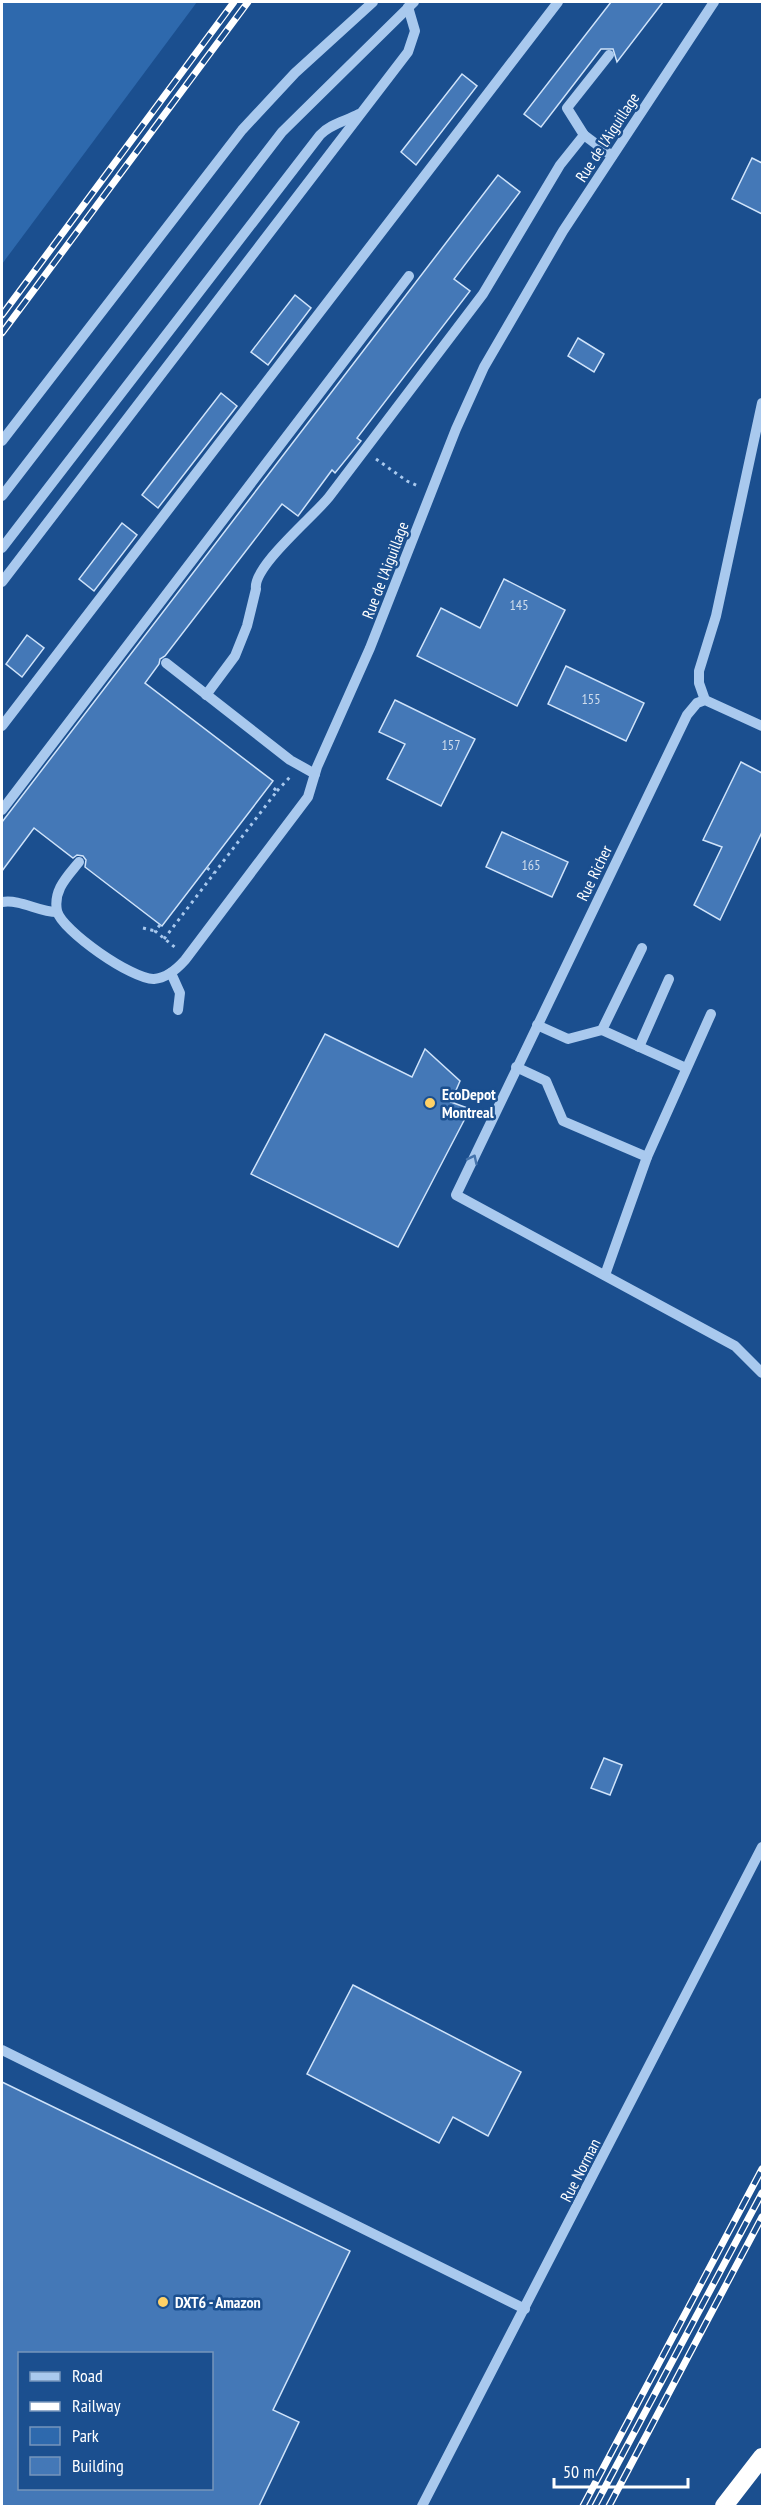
<svg xmlns="http://www.w3.org/2000/svg" width="764" height="2508" font-family="'PT Sans Narrow',sans-serif">
<rect width="100%" height="100%" fill="#1b4f8f"/>
<path fill="#2e69ad" d="M2 2H197L2 264Z"/>
<g fill="#4478b7" stroke="#cfe3fa" stroke-width="1.5" fill-rule="evenodd">
<path d="M611 2H663L617 62 613 49H601L541 127 524 114Z"/>
<path d="M462 74 477 86 416 165 401 152Z"/>
<path d="M752 158 762 163V214L732 199Z"/>
<path d="M498 175 520 192 454 279 470 291 357 438 361 441 335 473 332 470 298 516 282 504 165 656 160 659 159 664 145 683 273 781 162 926 85 867 86 860 83 856 77 855 73 858 34 828 2 871V822Z"/>
<path d="M295 295 311 308 268 365 251 352Z"/>
<path d="M578 338 604 354 594 372 568 356Z"/>
<path d="M221 393 237 406 158 508 142 495Z"/>
<path d="M122 523 137 535 94 591 79 579Z"/>
<path d="M504 579 565 610 517 706 417 656 441 608 480 628Z"/>
<path d="M27 635 44 648 22 677 6 664Z"/>
<path d="M566 666 644 703 626 741 548 704Z"/>
<path d="M395 700 475 739 441 806 387 779 405 744 379 732Z"/>
<path d="M741 762 762 773V832L720 920 694 905 722 847 703 840Z"/>
<path d="M502 832 568 862 552 897 486 867Z"/>
<path d="M325 1034 412 1077 425 1049 460 1081 451 1102 470 1109 398 1247 251 1174Z"/>
<path d="M604 1758 622 1765 610 1795 591 1788Z"/>
<path d="M353 1985 521 2072 488 2136 453 2117 439 2143 307 2074Z"/>
<path d="M2 2082 350 2251 273 2410 299 2422 259 2506H2ZM20 2354H212V2488H20Z"/>
</g>
<g fill="none" stroke-linecap="round" stroke-linejoin="round">
<g stroke="#a9c9ee" stroke-width="3" stroke-dasharray="3 4.5" stroke-linecap="butt">
<path d="M376 459 407 481 418 486"/>
<path d="M277 791 290 777"/>
<path d="M207 868 214 873"/>
<path d="M160 925 155 931 177 949"/>
<path d="M143 928 155 931"/>
<path d="M164 939 277 791 270 785"/>
</g>
<g stroke="#a9c9ee" stroke-width="10">
<path d="M584 135 612 156"/>
<path d="M2 441 242 130 295 73 373 2"/>
<path d="M2 496 282 132 414 2"/>
<path d="M2 548 320 135C330 124 346 121 359 114"/>
<path d="M2 582 408 52 415 31 408 7"/>
<path d="M166 663 290 760 315 774"/>
<path d="M206 695 235 656 247 626 256 589C252 567 314 516 329 497L483 294 560 165 584 135 567 108 609 55"/>
<path d="M705 700 699 683V671L716 616 762 403"/>
<path d="M2 726 558 2"/>
<path d="M762 726 705 700 697 703 687 715 456 1195 735 1346 762 1373"/>
<path d="M2 810 409 276"/>
<path d="M79 862C67 877 53 890 57 911 62 931 133 980 154 979 167 978 177 969 185 960L308 797 317 767 370 648 456 429 484 367 563 231 714 2"/>
<path d="M2 902C21 899 38 912 57 912"/>
<path d="M642 948 602 1030 686 1068"/>
<path d="M171 973 180 993 178 1010"/>
<path d="M537 1025 568 1039 602 1030"/>
<path d="M639 1047 669 979"/>
<path d="M516 1067 546 1081 563 1121 647 1157"/>
<path d="M605 1275 647 1157 711 1014"/>
<path d="M2 2050 525 2309"/>
<path d="M422 2506 762 1847"/>
</g>
<path stroke="#fff" stroke-width="18" d="M724 2506 762 2457"/>
<g stroke="#fff" stroke-width="7">
<g id="rail">
<path d="M2 315 234 2"/>
<path d="M2 333 248 2"/>
<path d="M583 2506 762 2169"/>
<path d="M595 2506 762 2193"/>
<path d="M609 2506 762 2217"/>
</g>
</g>
<use href="#rail" stroke="#1b4f8f" stroke-width="4.5" stroke-dasharray="14" stroke-linecap="butt"/>
</g>
<defs><path id="oneway-chevron" d="M-2-3.5L2.5 0L-2 3.5" fill="none" stroke-width="1.6" stroke-linecap="round" stroke-linejoin="round" transform="scale(1.5)"/></defs>
<use stroke="#4674ac" href="#oneway-chevron" transform="translate(473 1159) rotate(-64)"/>
<g fill="#ffd166" stroke="#1b4f8f" stroke-width="2">
<circle cx="430" cy="1103" r="6"/>
<circle cx="163" cy="2302" r="6"/>
</g>
<g text-anchor="middle" dominant-baseline="central" stroke-width="5" stroke-linejoin="round" paint-order="stroke">
<g font-size="14" fill="#d0dded">
<text x="519" y="605">145</text>
<text x="591" y="699">155</text>
<text x="451" y="745">157</text>
<text x="531" y="865">165</text>
</g>
<g font-size="16" fill="#fff" stroke="#1b4f8f">
<text transform="translate(607 137) rotate(-57)">Rue de l'Aiguillage</text>
<text transform="translate(385 570) rotate(-69)">Rue de l'Aiguillage</text>
<text transform="translate(594 873) rotate(-64)">Rue Richer</text>
<text transform="translate(580 2170) rotate(-63)">Rue Norman</text>
</g>
<g font-size="16" font-weight="bold" fill="#fff" stroke="#1b4f8f" text-anchor="start">
<text x="442" y="1094">EcoDepot<tspan x="442" dy="18">Montreal</tspan></text>
<text x="175" y="2302">DXT6 - Amazon</text>
</g>
</g>
<rect width="764" height="2508" fill="none" stroke="#ffffff" stroke-width="6"/>
<rect x="18" y="2352" width="195" height="138" fill="#1b4f8f" stroke="#7695bc" stroke-width="1.5"/>
<rect x="30" y="2372" width="30" height="9" fill="#a9c9ee" stroke="#7695bc" stroke-width="1.5"/>
<text x="72" y="2382" font-size="18" fill="#ffffff">Road</text>
<rect x="30" y="2402" width="30" height="9" fill="#ffffff" stroke="#7695bc" stroke-width="1.5"/>
<text x="72" y="2412" font-size="18" fill="#ffffff">Railway</text>
<rect x="30" y="2427" width="30" height="18" fill="#2e69ad" stroke="#7695bc" stroke-width="1.5"/>
<text x="72" y="2442" font-size="18" fill="#ffffff">Park</text>
<rect x="30" y="2457" width="30" height="18" fill="#4478b7" stroke="#7695bc" stroke-width="1.5"/>
<text x="72" y="2472" font-size="18" fill="#ffffff">Building</text>
<path d="M554 2478v9h134v-9" fill="none" stroke="#ffffff" stroke-width="3"/>
<text x="563" y="2478" font-size="18" fill="#ffffff" stroke="#1b4f8f" stroke-width="4.5" paint-order="stroke">50 m</text>
</svg>
